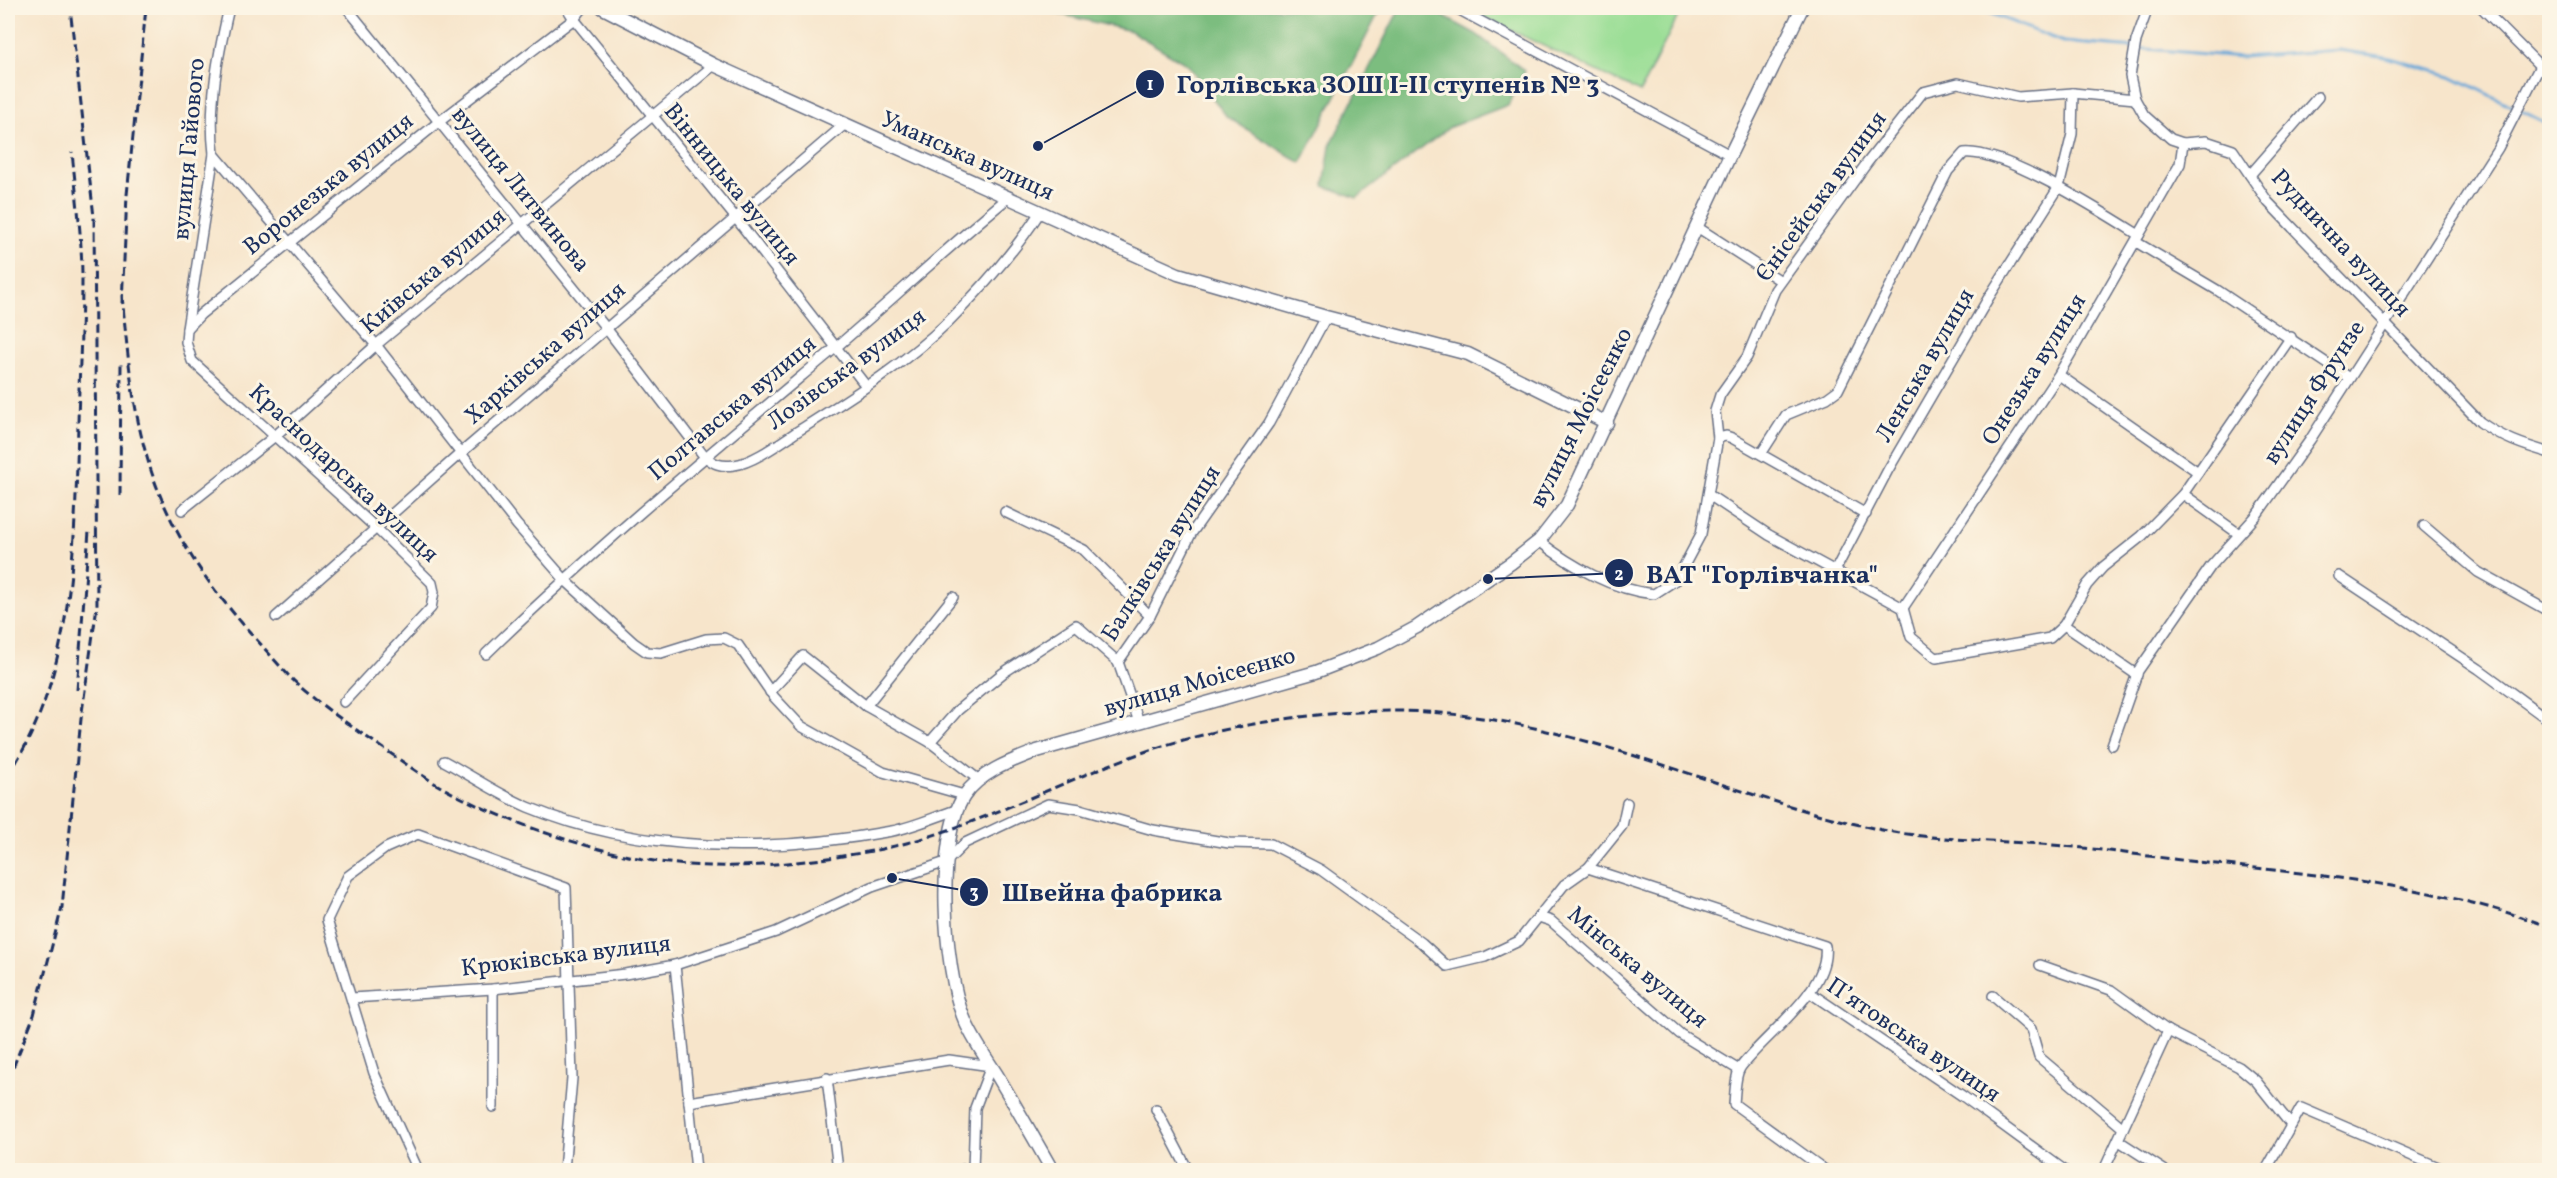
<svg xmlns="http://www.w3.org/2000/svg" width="2557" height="1178" font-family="Vollkorn,serif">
<rect width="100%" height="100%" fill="#fcf5e5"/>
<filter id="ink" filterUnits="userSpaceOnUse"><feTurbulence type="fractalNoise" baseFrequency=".0167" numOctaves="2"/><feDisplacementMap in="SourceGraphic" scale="12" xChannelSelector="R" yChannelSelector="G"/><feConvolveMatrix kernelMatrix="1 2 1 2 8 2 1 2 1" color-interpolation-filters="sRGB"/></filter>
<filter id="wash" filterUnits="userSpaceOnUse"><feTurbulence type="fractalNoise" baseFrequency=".008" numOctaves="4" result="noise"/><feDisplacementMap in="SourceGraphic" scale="24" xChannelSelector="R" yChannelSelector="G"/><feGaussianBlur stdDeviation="1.35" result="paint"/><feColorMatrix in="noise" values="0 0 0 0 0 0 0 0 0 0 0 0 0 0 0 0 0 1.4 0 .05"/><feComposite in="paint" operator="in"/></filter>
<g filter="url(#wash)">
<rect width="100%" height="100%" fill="#f7e5cb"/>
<path fill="#9bde96" stroke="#5b867a" stroke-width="1.5" d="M1464 8H1682L1640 92Z"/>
<g fill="#7cbd7f" stroke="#4c766e" stroke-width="1.5">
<path d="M1035 8H1381L1301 163 1227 117 1188 65 1131 31Z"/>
<path d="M1400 8H1428L1476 34 1525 71 1508 105 1450 127 1357 198 1324 186 1330 146Z"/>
</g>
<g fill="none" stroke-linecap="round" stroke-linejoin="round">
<path stroke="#64a6d8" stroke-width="3" d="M1977 8 2063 42 2242 57 2339 50 2386 57 2451 76 2550 125"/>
</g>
</g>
<g filter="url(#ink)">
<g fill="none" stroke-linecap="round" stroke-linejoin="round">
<g stroke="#686f84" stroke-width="12">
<g id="minor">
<path d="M229 8C218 55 208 105 214 154L187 329 186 342 192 361 376 528 432 583 434 592 431 608 344 702"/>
<path d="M347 8 606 328 704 456C714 464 721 467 734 465 753 463 781 442 798 431 850 398 905 364 949 321 982 288 1015 251 1040 212"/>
<path d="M567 8 574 19 735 217 866 386"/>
<path d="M1456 8 1730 155"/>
<path d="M2148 8 2136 41 2130 76 2135 99 2144 115 2171 139 2183 143 2206 141 2233 150 2268 202 2480 422C2502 438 2523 445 2550 453"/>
<path d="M2482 8 2540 66 2550 69"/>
<path d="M214 154 376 345 517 525 565 580 634 643 647 652 661 653 706 639 724 638 738 645 774 697 801 726 883 772 964 795"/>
<path d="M2250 175 2318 97"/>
<path d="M1697 227 1781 281"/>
<path d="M2136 242 2217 290 2349 378"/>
<path d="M187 329 201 314 440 121 574 19 583 8"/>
<path d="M2059 375 2198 472"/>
<path d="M1718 438 1726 436 1732 438 1866 514"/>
<path d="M1761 454 1786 415 1827 398 1838 390 1948 171 1964 153C2004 149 2104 213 2139 235"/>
<path d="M2183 494 2239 534"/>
<path d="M1709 495 1769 535 1903 608"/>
<path d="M182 510 275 436 376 345 714 65"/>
<path d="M1005 512 1084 550 1150 616"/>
<path d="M2424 526 2478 572 2550 612"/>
<path d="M1539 541C1571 566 1613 590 1654 594L1677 579 1701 534 1718 438 1715 411 1720 395 1747 357 1775 290 1867 163 1923 92 1958 83 2018 97 2073 93 2135 99"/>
<path d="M1836 569 1888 470 1989 297 2059 187 2072 134 2073 93"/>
<path d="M2339 576 2479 669 2550 721"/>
<path d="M1903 608 1911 637 1936 658 2050 638 2064 625 2087 585 2103 567 2142 536 2183 494 2291 337"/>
<path d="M1903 608 2059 374 2180 164 2183 143"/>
<path d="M276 617 462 452 844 125"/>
<path d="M2064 625 2137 675"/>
<path d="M486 654C597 546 716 448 834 349 893 299 949 246 1009 197"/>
<path d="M1118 662 1139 722"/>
<path d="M770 692 803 656 866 706 930 742 979 780"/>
<path d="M866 706 953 597"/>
<path d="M930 742 958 710 1003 673 1076 625 1118 662 1150 616 1191 534 1269 423 1326 317"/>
<path d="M2112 745 2138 671 2211 566 2256 516 2310 440 2498 148 2540 66 2550 57"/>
<path d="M444 761C472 776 499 795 528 807 641 854 773 853 892 831 913 827 935 817 956 810"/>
<path d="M1588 868 1825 946C1831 990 1763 1036 1740 1068 1735 1076 1735 1094 1734 1104L1825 1170"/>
<path d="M1539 917 1551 921 1680 1034 1739 1070"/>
<path d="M675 965 696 1170"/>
<path d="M2040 965 2111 990 2168 1031 2239 1067 2256 1081 2291 1125"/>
<path d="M1809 992 1964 1097 2064 1170"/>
<path d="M1993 996 2031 1029 2039 1057 2123 1128"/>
<path d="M352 998 493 989 625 974 675 965 776 932 872 887 946 862 965 843 1048 804 1080 809 1153 830 1229 843 1271 844 1321 870 1422 943 1447 966 1485 957 1519 941 1564 885 1588 868 1606 846 1622 826 1627 803"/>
<path d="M827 1078 838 1170"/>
<path d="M689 1102 949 1060 991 1066 975 1108 973 1170"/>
<path d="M493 1107V989"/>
<path d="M1156 1109 1188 1170"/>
<path d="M2119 1141 2164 1170"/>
<path d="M418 1170 374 1073 327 920 348 876 386 848 418 834 566 888 572 1078 564 1170"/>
<path d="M960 1170 973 1168"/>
<path d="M2104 1170 2168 1031"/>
<path d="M2266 1170 2301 1108 2445 1170"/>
</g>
</g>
<g stroke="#686f84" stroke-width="15">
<g id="tertiary">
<path d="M603 8 714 65 1178 274 1326 317 1468 354 1607 423"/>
<path d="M1052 1170C1034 1138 1016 1107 997 1075 985 1056 971 1037 963 1016 944 968 935 840 964 796 980 772 1011 761 1037 751L1316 672 1378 648 1417 627 1511 563 1539 541 1567 505 1730 155 1802 8"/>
</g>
</g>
<use href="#minor" stroke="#fff" stroke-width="9"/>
<use href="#tertiary" stroke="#fff" stroke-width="12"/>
<g stroke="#1b2f5e" stroke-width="3" stroke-dasharray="9 4.5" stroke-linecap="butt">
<path d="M122 295C129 370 135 444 168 513 190 561 221 600 256 639 268 652 280 667 293 680 316 702 345 722 371 740 394 755 417 773 441 787 501 820 570 844 638 858 707 873 791 865 861 853 963 836 1053 783 1150 750 1230 724 1315 711 1398 711 1563 712 1714 793 1873 828 1928 840 1984 840 2040 844 2095 848 2151 857 2207 863 2322 875 2440 886 2550 927"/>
<path d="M122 303 127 195 146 8"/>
<path d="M120 495 121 363"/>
<path d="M77 690 89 531"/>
<path d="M8 775C75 675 75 540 78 424 79 376 82 327 82 279 82 236 76 194 72 152"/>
<path d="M8 1080 34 1015 62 907 81 719 97 606 94 217 70 8"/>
</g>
</g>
</g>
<g text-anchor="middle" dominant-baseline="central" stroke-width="6" stroke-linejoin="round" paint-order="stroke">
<g font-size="24" fill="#1b2f5e" stroke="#fcf5e5">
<text transform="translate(190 149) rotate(-85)">вулиця Гайового</text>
<text transform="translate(967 157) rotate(24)">Уманська вулиця</text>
<text transform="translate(329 185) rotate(-39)">Воронезька вулиця</text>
<text transform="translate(731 185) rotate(51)">Вінницька вулиця</text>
<text transform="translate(520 190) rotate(51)">вулиця Литвинова</text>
<text transform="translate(1822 197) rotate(-54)">Єнісейська вулиця</text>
<text transform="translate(2340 244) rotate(47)">Руднична вулиця</text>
<text transform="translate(434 272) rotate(-40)">Київська вулиця</text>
<text transform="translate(546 354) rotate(-41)">Харківська вулиця</text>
<text transform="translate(1926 366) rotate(-60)">Ленська вулиця</text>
<text transform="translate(847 370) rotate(-36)">Лозівська вулиця</text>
<text transform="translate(2035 370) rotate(-58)">Онезька вулиця</text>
<text transform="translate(2315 393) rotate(-57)">вулиця Фрунзе</text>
<text transform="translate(733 409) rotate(-40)">Полтавська вулиця</text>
<text transform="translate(1582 418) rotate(-63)">вулиця Моісеєнко</text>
<text transform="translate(343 474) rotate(43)">Краснодарська вулиця</text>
<text transform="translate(1162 554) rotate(-58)">Балківська вулиця</text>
<text transform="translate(1200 683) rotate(-16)">вулиця Моісеєнко</text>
<text transform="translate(566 957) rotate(-7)">Крюківська вулиця</text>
<text transform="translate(1637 968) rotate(40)">Мінська вулиця</text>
<text transform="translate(1913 1041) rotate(34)">П’ятовська вулиця</text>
</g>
</g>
<path fill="none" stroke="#1b2f5e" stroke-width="2" d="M1038 146L1150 84M1488 579L1619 573M892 878L974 892"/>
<g fill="#1b2f5e" stroke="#fcf5e5" stroke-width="2">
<circle cx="1038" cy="146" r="6"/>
<circle cx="1488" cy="579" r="6"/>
<circle cx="892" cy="878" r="6"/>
<circle cx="1150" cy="84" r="15"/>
<circle cx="1619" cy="573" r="15"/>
<circle cx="974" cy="892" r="15"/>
</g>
<g font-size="18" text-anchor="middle" font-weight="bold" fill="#fff">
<text x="1150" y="90">1</text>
<text x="1619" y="580">2</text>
<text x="974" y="898">3</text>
</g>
<g font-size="26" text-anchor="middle" font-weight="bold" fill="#1b2f5e" stroke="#fcf5e5" stroke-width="6" stroke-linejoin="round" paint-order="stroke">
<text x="1388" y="93">Горлівська ЗОШ І-ІІ ступенів № 3</text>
<text x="1762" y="583">ВАТ "Горлівчанка"</text>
<text x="1112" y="901">Швейна фабрика</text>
</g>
<rect width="2557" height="1178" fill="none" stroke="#fcf5e5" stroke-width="30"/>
</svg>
